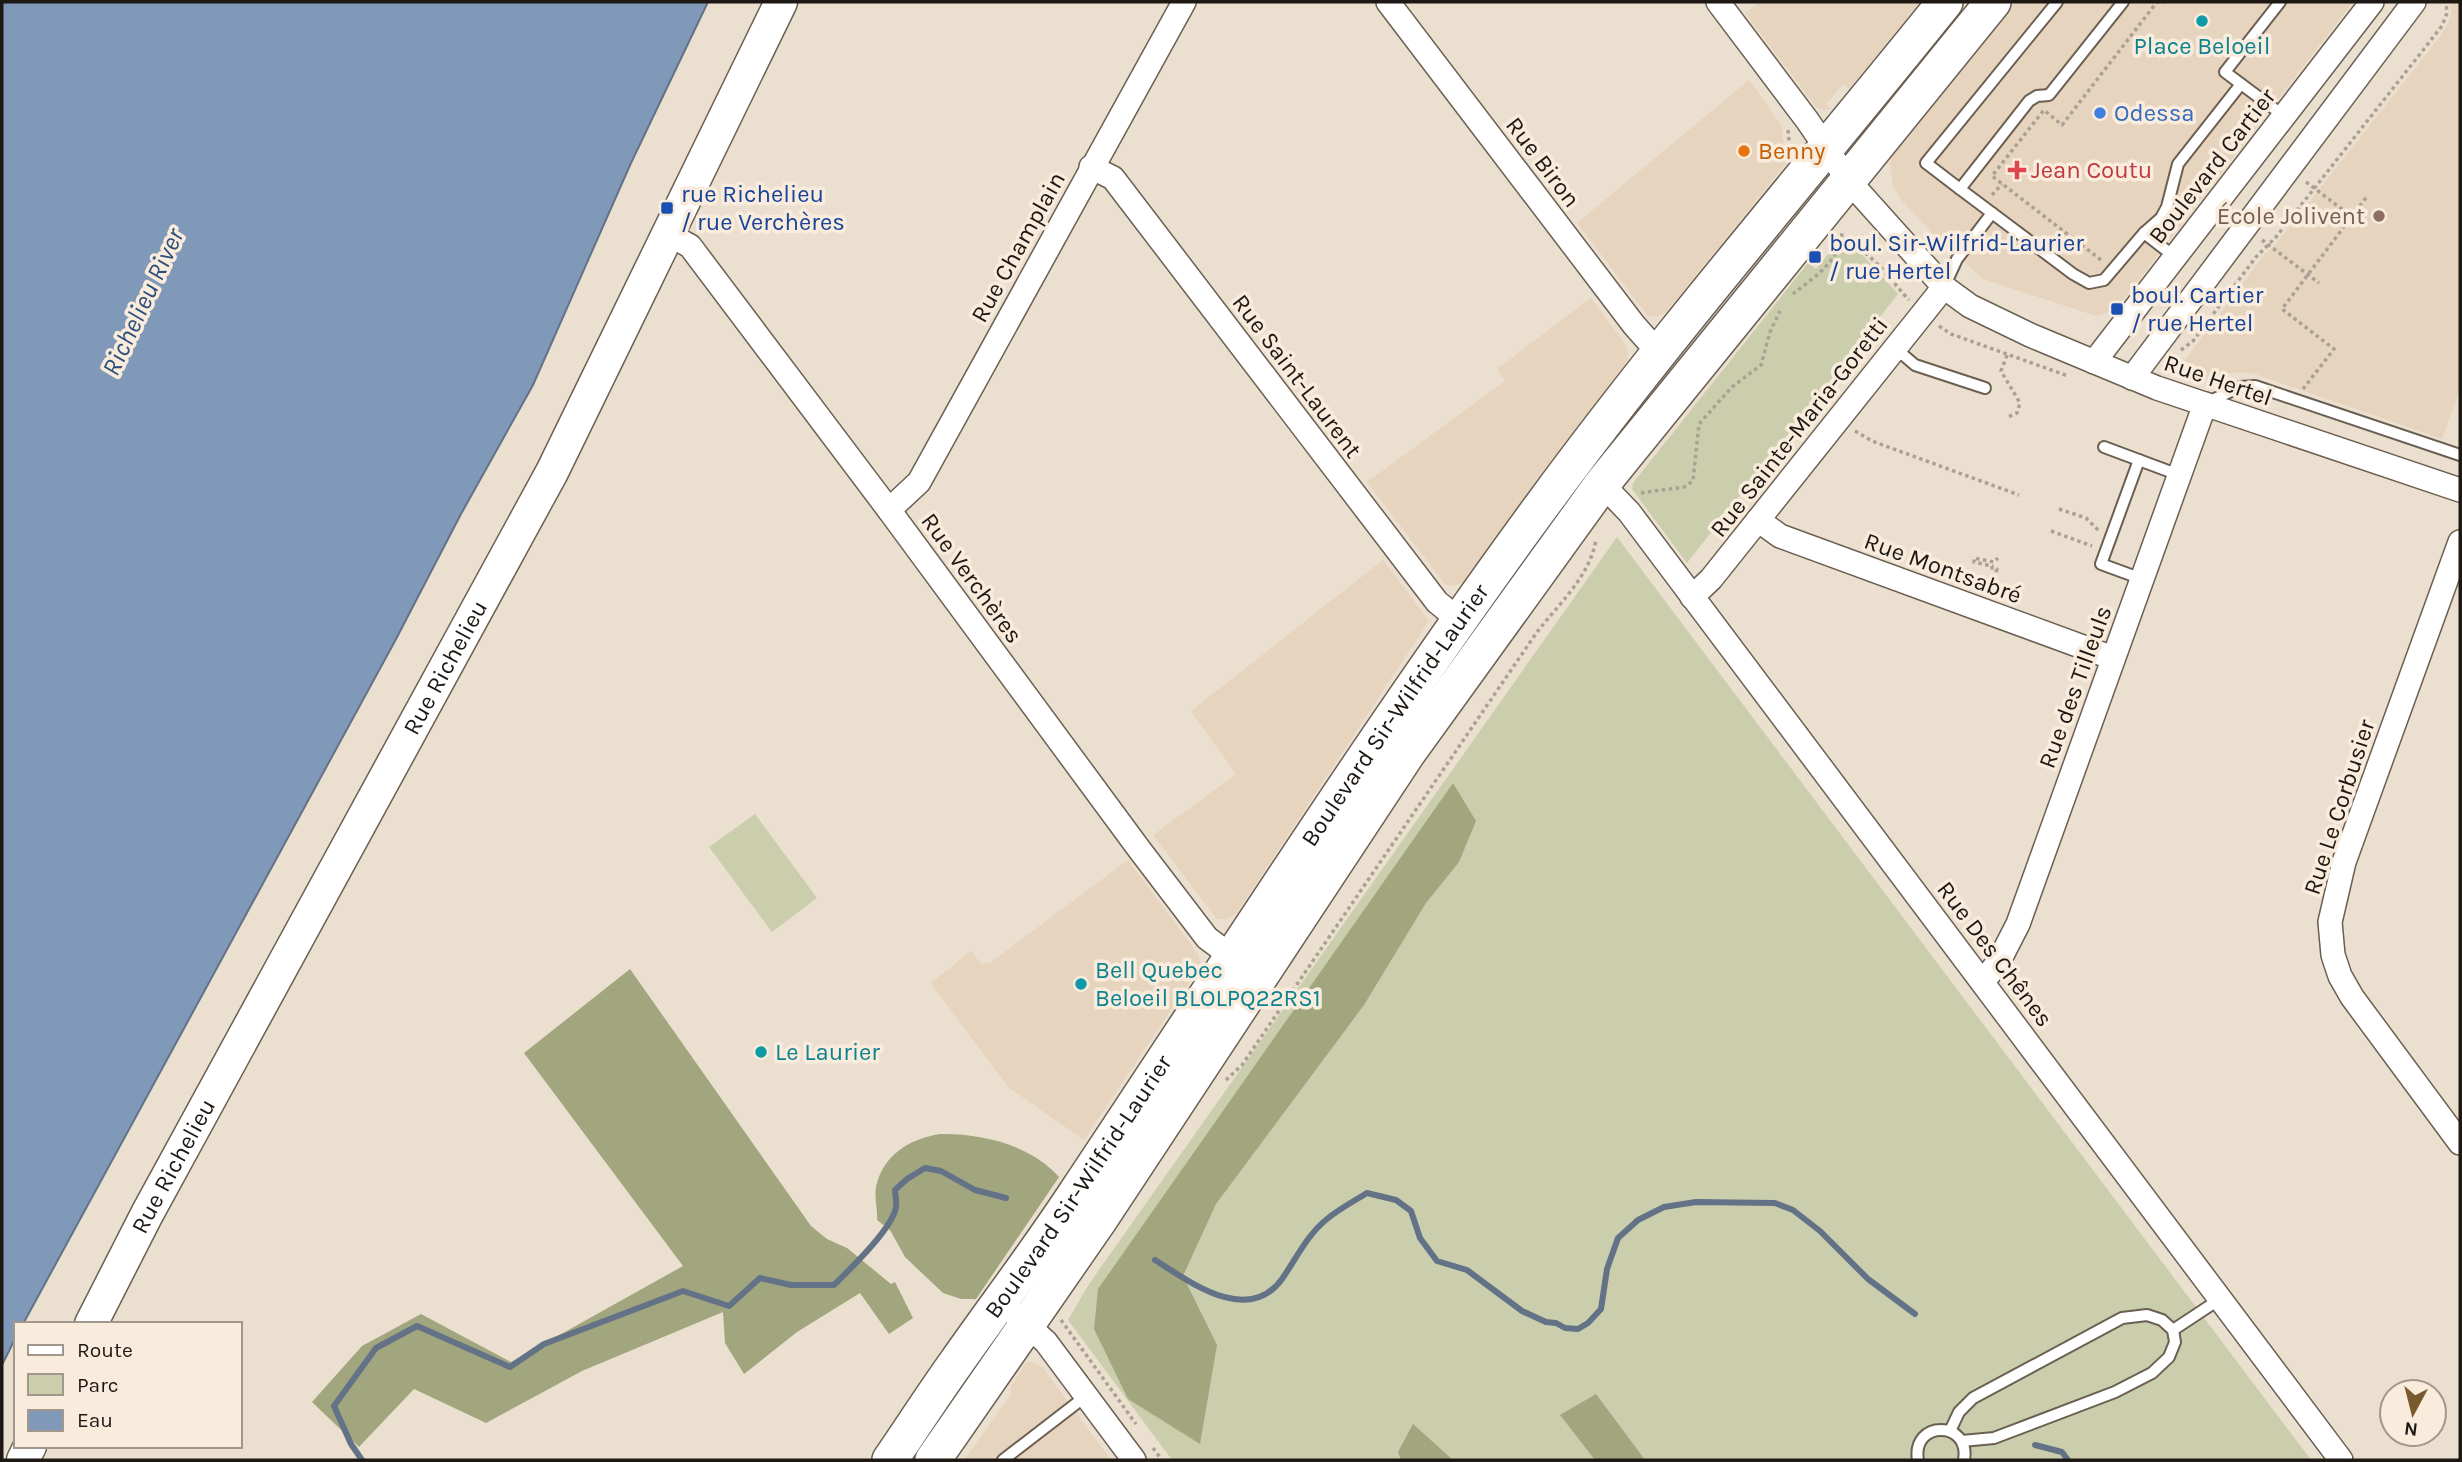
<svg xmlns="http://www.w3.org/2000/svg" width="2462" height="1462" font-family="Karla,sans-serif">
<rect width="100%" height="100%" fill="#ebdfcf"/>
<g fill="#e6d4bf">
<path d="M1760 2H1920L1849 89 1843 84 1826 104 1831 109 1824 110 1816 107 1745 13Z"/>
<path d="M2015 2H2353L2124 299 2107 313 2096 316 1983 279 1931 232 1903 202 1893 186 1890 164 1893 151Z"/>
<path d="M2451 2H2460V390L2442 439 2255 374 2240 372 2199 379 2177 371 2263 256 2276 244 2439 38 2448 24 2451 13Z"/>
<path d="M1749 80 1782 126 1784 148 1790 159 1666 312 1657 317 1648 316 1577 223Z"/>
<path d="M1591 298 1627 347 1628 360 1463 583 1450 586 1444 583 1367 482 1505 381 1497 369Z"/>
<path d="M1383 560 1429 621 1236 914 1227 919H1217L1153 835 1236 774 1191 711Z"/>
<path d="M1128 860 1198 954 1201 965 1084 1140 1008 1087 931 983 971 951 981 964 990 963Z"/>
<path d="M1030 1361 1042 1367 1111 1460H964L1010 1396 1011 1386 1026 1363Z"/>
</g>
<g fill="#cbceac">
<path d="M1845 245 1857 249 1898 294 1687 563 1632 489 1633 483 1808 263 1816 269 1834 247Z"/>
<path d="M1617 537 2311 1460H1172L1068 1320 1089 1284Z"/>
<path d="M755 814 817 898 772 932 709 847Z"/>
</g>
<g fill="#a2a67f">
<path d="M1453 783 1476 821 1459 862 1426 903 1364 1005 1216 1204 1183 1276 1217 1345 1200 1444 1128 1399 1094 1329 1098 1289Z"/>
<path d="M630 969 811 1226 827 1239 847 1248 891 1284 895 1282 913 1318 889 1334 860 1293 797 1332 744 1374 725 1343 723 1312 582 1371 486 1423 414 1389 359 1447 312 1402 362 1346 421 1314 511 1362 683 1266 524 1053Z"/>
<path d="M940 1134C981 1133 1031 1145 1059 1177L976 1299H961L943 1293 905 1257 890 1230 877 1220C878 1210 874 1198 876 1187 883 1155 909 1139 940 1134Z"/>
<path d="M1596 1394 1645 1460H1595L1560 1415Z"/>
<path d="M1413 1424 1453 1460H1401L1398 1452Z"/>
</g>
<path fill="#8199b8" stroke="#637286" stroke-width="2" d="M2 2H708L631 163 533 385 461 514 395 641 23 1324H16V1337L2 1365Z"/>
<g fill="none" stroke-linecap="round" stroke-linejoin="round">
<g stroke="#637286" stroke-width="6">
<path d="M1155 1260C1190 1282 1248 1326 1282 1279 1296 1259 1307 1235 1327 1219 1339 1209 1354 1201 1367 1193L1396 1200 1411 1211 1420 1238 1437 1261 1467 1270 1522 1311 1546 1322 1556 1323 1565 1328 1578 1329 1588 1323 1601 1309 1607 1269 1618 1238 1638 1220 1664 1207 1696 1202 1775 1203 1793 1210 1820 1231 1868 1279 1915 1314"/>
<path d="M2035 1445 2062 1452 2068 1460"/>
<path d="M362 1460 351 1444 334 1406 376 1348 417 1326 510 1367 544 1344 683 1291 729 1306 760 1278 791 1285H834C850 1269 893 1228 896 1207 897 1202 895 1195 895 1190L907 1179 925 1168 941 1171 975 1190 1006 1198"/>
</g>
<g stroke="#6b5f52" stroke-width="14">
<g id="service">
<path d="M2241 84 2225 72 2280 2"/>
<path d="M1960 189 1926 163 2057 2"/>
<path d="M1992 213 2073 274 2089 283 2104 280 2144 233 2175 257"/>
<path d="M2144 233 2161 218 2167 207 2178 164 2241 84 2284 116"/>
<path d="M1944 287 1957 259 1992 213 1960 189 2029 101 2037 96 2049 95 2123 2"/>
<path d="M1895 348 1915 365 1985 388"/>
<path d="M2208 402 2240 387 2255 386 2460 455"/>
<path d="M2104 447 2179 475"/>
<path d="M2139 460 2101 564 2142 579"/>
<path d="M2173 1330 2220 1299"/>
<path d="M1950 1431 1959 1412 1973 1398 2122 1318 2147 1315 2162 1320 2173 1330 2175 1342 2169 1357 2152 1373 2115 1392 1994 1438 1962 1441"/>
<path d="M1003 1460 1086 1396"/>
<path d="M1918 1460C1911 1420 1971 1420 1964 1460"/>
</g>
</g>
<g stroke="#6b5f52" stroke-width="26">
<g id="minor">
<path d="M1388 2 1634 325 1658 352"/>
<path d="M1718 2 1807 120 1848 180 1944 287 1970 306 2030 335 2157 388 2460 490"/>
<path d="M1091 167 1113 178 1437 602 1459 620"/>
<path d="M668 234 690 246 889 510 1139 849 1207 938 1231 956"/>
<path d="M2094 362 2372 2"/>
<path d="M2132 378 2414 2"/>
<path d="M1602 484 1629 512 2341 1460"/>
<path d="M889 510 919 482 1184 2"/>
<path d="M1758 520 1780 536 2113 658"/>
<path d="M2460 542 2344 862 2330 922 2333 955 2340 976 2352 997 2460 1143"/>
<path d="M1692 597 1711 579 1944 287"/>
<path d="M1983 982 1999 961 2018 924 2205 404"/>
<path d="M1016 1315 1046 1342 1134 1460"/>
</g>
</g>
<g stroke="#6b5f52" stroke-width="35">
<g id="secondary">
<path id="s1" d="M91 1324 147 1214 552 472 781 2"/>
<path d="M23 1460 30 1446"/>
</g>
</g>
<g stroke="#6b5f52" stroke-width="38">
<g id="primary">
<path id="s2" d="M890 1460C912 1428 933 1395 956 1363 996 1306 1038 1251 1076 1193 1230 962 1379 727 1543 504 1670 331 1811 169 1945 2"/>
<path d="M933 1460 1098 1222 1407 754 1602 484 1993 2"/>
</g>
</g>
<g stroke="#aaa094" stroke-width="3.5" stroke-dasharray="3.5 3.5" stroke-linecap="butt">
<path d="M2162 2H2164"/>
<path d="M1788 130 1790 150"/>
<path d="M2306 182 2363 225"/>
<path d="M1992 195 2002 184"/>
<path d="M1841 240C1865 243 1893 283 1909 300"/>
<path d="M2262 240 2319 283"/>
<path d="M2101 260 1992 176 2044 110 2062 125 2157 2"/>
<path d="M1793 294C1813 278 1842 260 1842 231"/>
<path d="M1939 326 1951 334 2068 376"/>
<path d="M2181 350 2193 341 2256 257 2276 237 2442 26 2447 13 2446 2"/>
<path d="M2007 355 2001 371 2020 403 2017 413 2008 417"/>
<path d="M2303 389 2334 349 2282 309 2368 195"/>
<path d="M1855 431 1872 441 2019 495"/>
<path d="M1641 493 1684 487 1693 481 1699 424 1732 387 1761 365 1770 332 1780 311"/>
<path d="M2059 509 2086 518 2099 531"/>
<path d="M2051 531 2092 546"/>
<path d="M1989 592 1997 569 1992 568V566L1974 562V558L1994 562 1998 558"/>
<path d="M1226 1080 1242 1065 1537 632C1558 605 1591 575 1596 539"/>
<path d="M1061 1320 1136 1424"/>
<path d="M1153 1448 1162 1460"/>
</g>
<use href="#service" stroke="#fff" stroke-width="10"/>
<use href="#minor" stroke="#fff" stroke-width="23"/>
<use href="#secondary" stroke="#fff" stroke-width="32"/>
<use href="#primary" stroke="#fff" stroke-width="35"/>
</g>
<g fill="#0f9aa8" stroke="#f9ecdc" stroke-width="2.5">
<circle cx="2202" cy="21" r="7"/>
<circle cx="1081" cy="984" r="7"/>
<circle cx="761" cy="1052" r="7"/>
</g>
<circle fill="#3f7fe0" stroke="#f9ecdc" stroke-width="2.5" cx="2100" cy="113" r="7"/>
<circle fill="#e8710a" stroke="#f9ecdc" stroke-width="2.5" cx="1744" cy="151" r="7"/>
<path fill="#e0444e" stroke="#f9ecdc" stroke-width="2.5" d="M2013.5 159.5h7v7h7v7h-7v7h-7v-7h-7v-7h7z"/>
<g fill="#1a4fb4" stroke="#f9ecdc" stroke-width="2.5">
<rect x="660" y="201" width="14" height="14" rx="3.5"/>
<rect x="1808" y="250" width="14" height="14" rx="3.5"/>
<rect x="2110" y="302" width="14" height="14" rx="3.5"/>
</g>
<circle fill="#8d6e63" stroke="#f9ecdc" stroke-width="2.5" cx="2379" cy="216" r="7"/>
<g text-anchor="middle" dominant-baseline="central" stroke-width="7" stroke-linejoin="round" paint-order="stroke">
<g font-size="24" fill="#0d838f" stroke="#f9ecdc" text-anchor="start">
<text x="2202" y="46" text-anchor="middle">Place Beloeil</text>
<text x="1095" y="970">Bell Quebec<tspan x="1095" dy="28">Beloeil BLOLPQ22RS1</tspan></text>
<text x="775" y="1052">Le Laurier</text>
</g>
<g font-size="24" fill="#366cbe" stroke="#f9ecdc" text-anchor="start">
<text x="2114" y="113">Odessa</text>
</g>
<g font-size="24" fill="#c56008" stroke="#f9ecdc" text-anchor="start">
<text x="1758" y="151">Benny</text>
</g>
<g font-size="24" fill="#1d1813" stroke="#f9ecdc">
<text transform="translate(1543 162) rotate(53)">Rue Biron</text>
<text transform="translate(2212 166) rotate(-52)">Boulevard Cartier</text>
<text transform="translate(1018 247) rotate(-61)">Rue Champlain</text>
<text transform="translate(1297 376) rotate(53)">Rue Saint-Laurent</text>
<text transform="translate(2218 380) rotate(19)">Rue Hertel</text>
<text transform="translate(1799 427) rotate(-52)">Rue Sainte-Maria-Goretti</text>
<text transform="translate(1943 568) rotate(20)">Rue Montsabré</text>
<text transform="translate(972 578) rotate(54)">Rue Verchères</text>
<text stroke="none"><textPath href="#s1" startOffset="746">Rue Richelieu</textPath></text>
<text transform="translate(2075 687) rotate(-70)">Rue des Tilleuls</text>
<text stroke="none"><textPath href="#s2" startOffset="900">Boulevard Sir-Wilfrid-Laurier</textPath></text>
<text transform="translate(2339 807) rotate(-72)">Rue Le Corbusier</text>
<text transform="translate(1995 954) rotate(53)">Rue Des Chênes</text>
<text stroke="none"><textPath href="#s1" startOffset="178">Rue Richelieu</textPath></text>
<text stroke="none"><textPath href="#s2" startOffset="332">Boulevard Sir-Wilfrid-Laurier</textPath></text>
</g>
<g font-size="24" fill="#be3a42" stroke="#f9ecdc" text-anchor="start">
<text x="2031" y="170">Jean Coutu</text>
</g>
<g font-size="24" fill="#164399" stroke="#f9ecdc" text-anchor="start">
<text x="681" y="194">rue Richelieu<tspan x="681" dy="28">/ rue Verchères</tspan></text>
<text x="1829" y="243">boul. Sir-Wilfrid-Laurier<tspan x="1829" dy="28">/ rue Hertel</tspan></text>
<text x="2131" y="295">boul. Cartier<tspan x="2131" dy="28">/ rue Hertel</tspan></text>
</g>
<g font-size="24" fill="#785e54" stroke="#f9ecdc" text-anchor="end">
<text x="2365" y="216">École Jolivent</text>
</g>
<g font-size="26" font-style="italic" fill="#2d4f7b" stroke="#f9ecdc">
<text transform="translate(143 302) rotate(-65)">Richelieu River</text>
</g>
</g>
<rect width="2462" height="1462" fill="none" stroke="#1d1813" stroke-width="7"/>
<rect x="14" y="1322" width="228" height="126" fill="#f9ecdc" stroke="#a1978c" stroke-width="2"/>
<rect x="28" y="1345" width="35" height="10" fill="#ffffff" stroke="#a1978c" stroke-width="2"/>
<text x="77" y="1357" font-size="21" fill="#1d1813">Route</text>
<rect x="28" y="1374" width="35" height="21" fill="#cbceac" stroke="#a1978c" stroke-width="2"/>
<text x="77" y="1392" font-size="21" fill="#1d1813">Parc</text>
<rect x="28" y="1410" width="35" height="21" fill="#8199b8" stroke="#a1978c" stroke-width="2"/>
<text x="77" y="1427" font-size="21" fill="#1d1813">Eau</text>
<g transform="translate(2413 1413) rotate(187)"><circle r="33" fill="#f9ecdc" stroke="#a1978c" stroke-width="2"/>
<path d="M0-5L12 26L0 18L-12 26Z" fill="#795a2f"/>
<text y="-10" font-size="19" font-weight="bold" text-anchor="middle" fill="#1d1813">N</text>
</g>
</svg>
